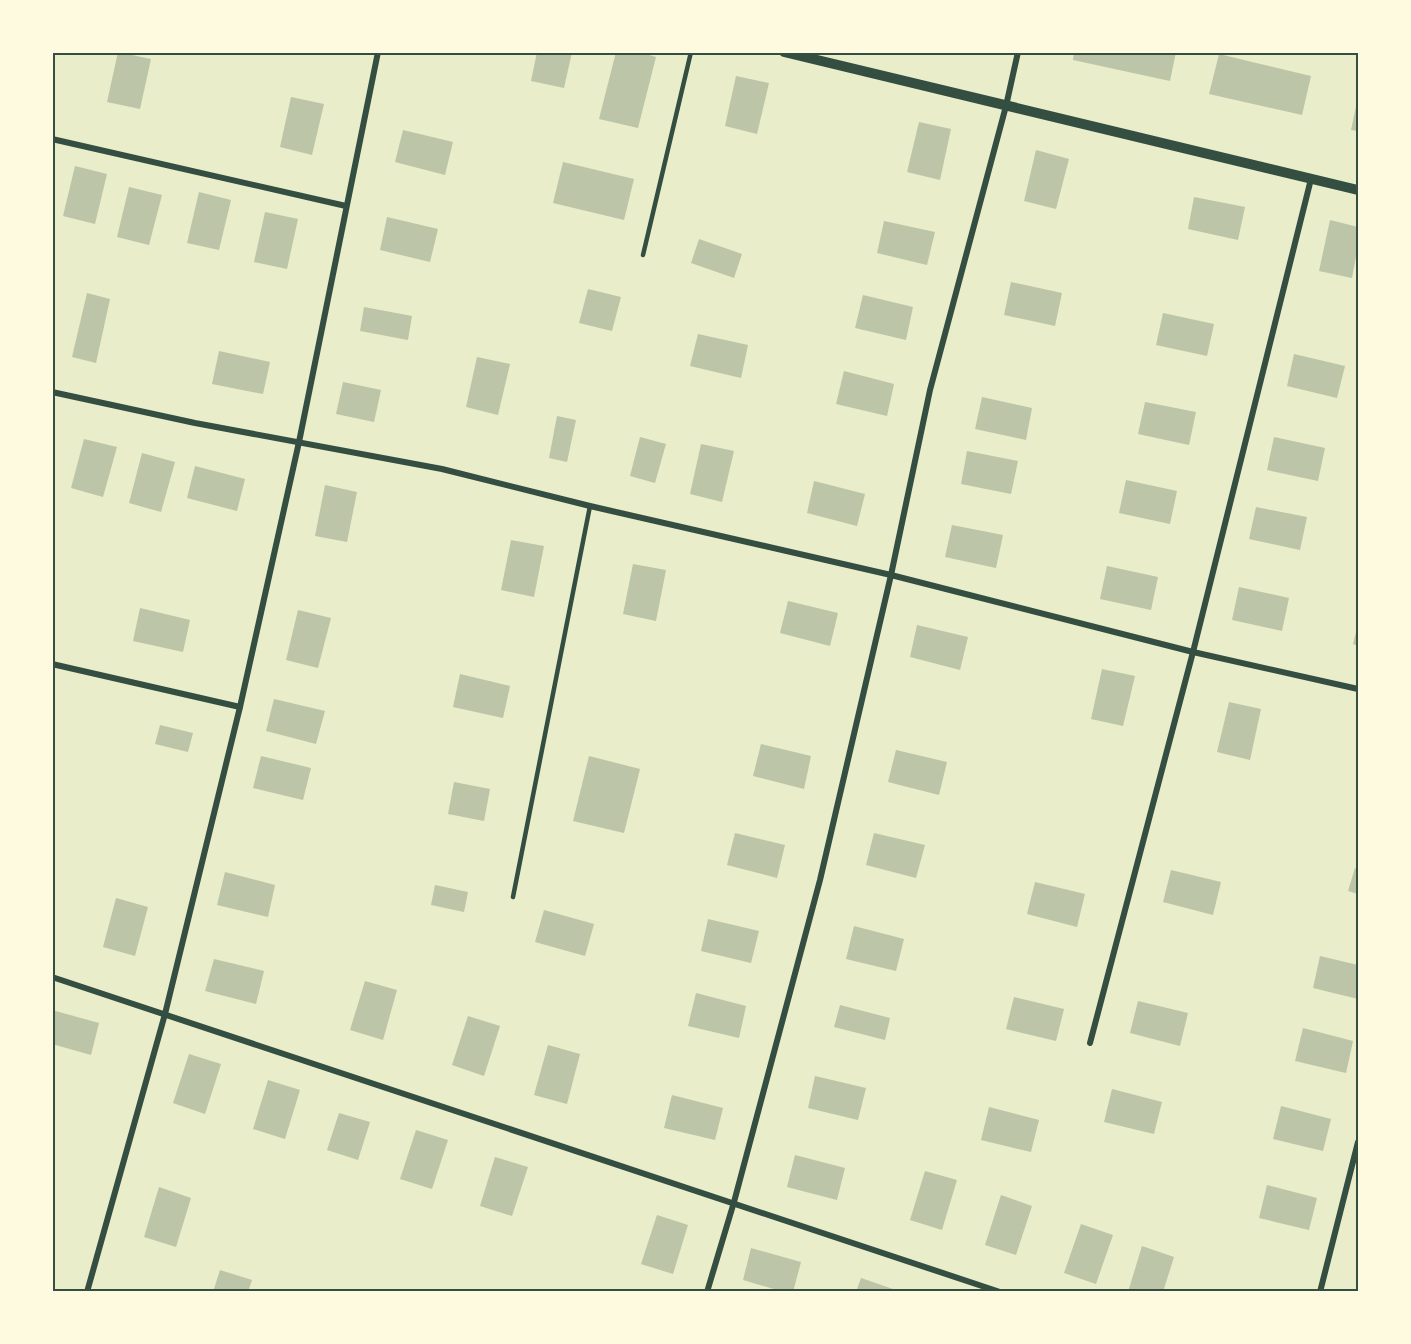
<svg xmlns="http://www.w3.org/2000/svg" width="1411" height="1344" font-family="'DejaVu Sans',sans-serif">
<rect width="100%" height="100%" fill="#e9edc9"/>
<g fill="#bcc5a7">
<path d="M118 52 151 59 140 109 107 102Z"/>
<path d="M537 52H572L564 88 531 81Z"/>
<path d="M616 52H639L656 57 638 128 599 119Z"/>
<path d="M1074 52H1176L1170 81 1073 60Z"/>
<path d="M1219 54 1311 76 1302 115 1209 94Z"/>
<path d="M736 76 769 83 757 134 725 126Z"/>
<path d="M291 97 324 104 312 155 280 147Z"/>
<path d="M1358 97V131L1351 130Z"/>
<path d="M919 122 951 129 940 180 907 172Z"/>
<path d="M403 130 453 142 445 175 395 162Z"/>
<path d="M1036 150 1069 159 1056 209 1024 201Z"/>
<path d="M563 162 634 179 624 220 553 203Z"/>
<path d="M75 166 107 174 95 224 63 216Z"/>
<path d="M129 187 162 195 149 245 117 237Z"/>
<path d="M199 192 231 200 219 250 187 243Z"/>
<path d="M1194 197 1245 207 1238 240 1188 229Z"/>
<path d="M265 212 298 219 287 269 254 262Z"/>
<path d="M387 217 438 229 430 262 380 250Z"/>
<path d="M1330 220 1358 227V246L1352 278 1319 271Z"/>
<path d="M884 221 935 232 927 265 877 253Z"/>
<path d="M699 239 742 254 734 278 691 263Z"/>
<path d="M1011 282 1062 293 1055 326 1004 315Z"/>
<path d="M588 289 621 297 612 331 579 323Z"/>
<path d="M87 293 110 299 96 363 72 357Z"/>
<path d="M863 295 913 307 906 340 855 328Z"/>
<path d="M364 307 412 316 408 340 360 331Z"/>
<path d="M1163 313 1214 324 1207 356 1156 345Z"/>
<path d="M698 334 748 345 741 378 690 366Z"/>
<path d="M219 351 270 362 263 394 212 384Z"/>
<path d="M1294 354 1345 366 1337 398 1287 386Z"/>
<path d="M477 357 510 364 498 415 466 407Z"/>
<path d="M844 371 894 384 887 416 836 404Z"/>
<path d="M343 382 381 390 374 422 336 414Z"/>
<path d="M982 397 1032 408 1026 440 975 429Z"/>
<path d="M1145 402 1196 412 1189 445 1138 434Z"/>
<path d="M557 416 576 420 567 462 549 458Z"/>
<path d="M640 437 666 444 655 483 630 476Z"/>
<path d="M1274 437 1325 448 1318 481 1267 470Z"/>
<path d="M84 439 117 447 103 497 71 488Z"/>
<path d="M701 444 734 451 722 502 690 494Z"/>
<path d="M967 451 1018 461 1011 494 961 484Z"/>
<path d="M142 453 175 462 161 512 129 503Z"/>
<path d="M195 466 245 479 237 511 187 498Z"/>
<path d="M1126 480 1177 491 1170 524 1119 513Z"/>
<path d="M814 481 865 494 857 526 807 513Z"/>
<path d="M325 485 357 492 347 542 315 536Z"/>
<path d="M1256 507 1307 517 1300 550 1249 539Z"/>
<path d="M952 525 1003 535 996 568 945 557Z"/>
<path d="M511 540 544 546 534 597 501 590Z"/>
<path d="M633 564 666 570 656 621 623 614Z"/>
<path d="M1107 566 1158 577 1151 610 1100 599Z"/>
<path d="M1239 587 1289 598 1282 631 1232 620Z"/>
<path d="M788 601 838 613 830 646 780 633Z"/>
<path d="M140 608 190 620 183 652 133 641Z"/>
<path d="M298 610 331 618 318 668 286 660Z"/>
<path d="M1358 624V646L1353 644Z"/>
<path d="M917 625 968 637 960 670 910 657Z"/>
<path d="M1102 669 1135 676 1123 726 1091 719Z"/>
<path d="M460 674 510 686 503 718 453 707Z"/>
<path d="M274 699 325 711 316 744 266 731Z"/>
<path d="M1229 702 1261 709 1250 760 1217 752Z"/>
<path d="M160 725 193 733 188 752 155 744Z"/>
<path d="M761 744 811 756 804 789 753 776Z"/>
<path d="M896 750 947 762 939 795 888 782Z"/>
<path d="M261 756 311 768 303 800 253 788Z"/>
<path d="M589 756 640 769 624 833 573 821Z"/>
<path d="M454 782 490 789 484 821 448 814Z"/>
<path d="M735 833 785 845 777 878 727 865Z"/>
<path d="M874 833 925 845 916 878 866 865Z"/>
<path d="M1355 868 1358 870V894L1348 891Z"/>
<path d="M1171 870 1221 882 1213 915 1163 902Z"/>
<path d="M225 872 275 885 268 917 217 905Z"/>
<path d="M1035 882 1085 894 1077 927 1027 914Z"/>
<path d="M435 885 468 892 464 912 431 905Z"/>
<path d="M116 898 148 907 135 956 103 947Z"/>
<path d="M544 910 594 924 585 956 535 942Z"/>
<path d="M708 919 759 931 751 963 701 951Z"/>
<path d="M854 926 904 939 896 971 846 959Z"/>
<path d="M1320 956 1358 965V999L1313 988Z"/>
<path d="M214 959 264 971 256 1004 205 991Z"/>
<path d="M365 981 397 990 383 1040 350 1030Z"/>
<path d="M696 993 746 1006 739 1038 688 1026Z"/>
<path d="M1014 997 1064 1009 1056 1041 1006 1029Z"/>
<path d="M1138 1001 1188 1013 1180 1046 1130 1033Z"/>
<path d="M840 1005 890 1018 885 1040 834 1027Z"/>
<path d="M52 1010 99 1023 91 1055 52 1044Z"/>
<path d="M468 1016 500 1026 484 1076 452 1065Z"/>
<path d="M1303 1028 1353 1041 1346 1073 1295 1061Z"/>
<path d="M548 1045 580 1054 567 1104 534 1095Z"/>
<path d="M189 1054 221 1064 205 1114 173 1103Z"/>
<path d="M815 1076 866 1088 858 1120 808 1108Z"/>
<path d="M268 1080 300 1090 285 1139 253 1129Z"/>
<path d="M1112 1089 1162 1102 1154 1134 1104 1122Z"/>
<path d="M672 1095 723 1108 715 1140 664 1128Z"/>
<path d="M1281 1106 1331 1119 1323 1151 1273 1139Z"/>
<path d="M989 1107 1039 1120 1031 1152 981 1140Z"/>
<path d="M339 1113 370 1122 358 1160 327 1150Z"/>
<path d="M416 1130 448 1140 432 1189 400 1179Z"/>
<path d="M795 1155 845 1168 837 1200 787 1187Z"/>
<path d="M495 1157 528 1167 512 1216 480 1206Z"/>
<path d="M925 1171 957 1180 942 1230 910 1220Z"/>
<path d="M1267 1185 1317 1198 1309 1230 1259 1218Z"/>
<path d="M159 1187 191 1198 176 1247 144 1237Z"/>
<path d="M1001 1195 1032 1206 1016 1255 985 1245Z"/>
<path d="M657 1215 688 1225 673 1274 641 1264Z"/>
<path d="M1081 1224 1113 1235 1096 1284 1064 1273Z"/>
<path d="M1142 1246 1174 1257 1163 1292H1128Z"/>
<path d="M751 1248 801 1262 793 1292H784L743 1280Z"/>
<path d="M220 1270 252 1280 248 1292H213Z"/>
<path d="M861 1278 893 1289 892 1292H856Z"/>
</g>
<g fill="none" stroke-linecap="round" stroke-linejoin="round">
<g stroke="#344e41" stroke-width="4.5">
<path d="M643 255 691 52"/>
<path d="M513 897 590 506"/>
</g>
<g stroke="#344e41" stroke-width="6">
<path d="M52 139 346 206"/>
<path d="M52 392 195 423 442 469 590 506 891 575 1193 652 1358 689"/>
<path d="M52 664 240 707"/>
<path d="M52 977 1000 1292"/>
<path d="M1090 1043 1193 652 1311 179"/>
<path d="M87 1292 165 1014 240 707 299 442 378 52"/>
<path d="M707 1292 734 1202 820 880 891 575 930 390 1006 106 1018 52"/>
<path d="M1320 1292 1358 1142"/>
</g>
<path stroke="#344e41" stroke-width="10" d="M784 52 1358 190"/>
</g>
<rect width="1411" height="1344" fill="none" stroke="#fefae0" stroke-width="108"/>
<rect x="54" y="54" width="1303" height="1236" fill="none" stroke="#344e41" stroke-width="2"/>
</svg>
